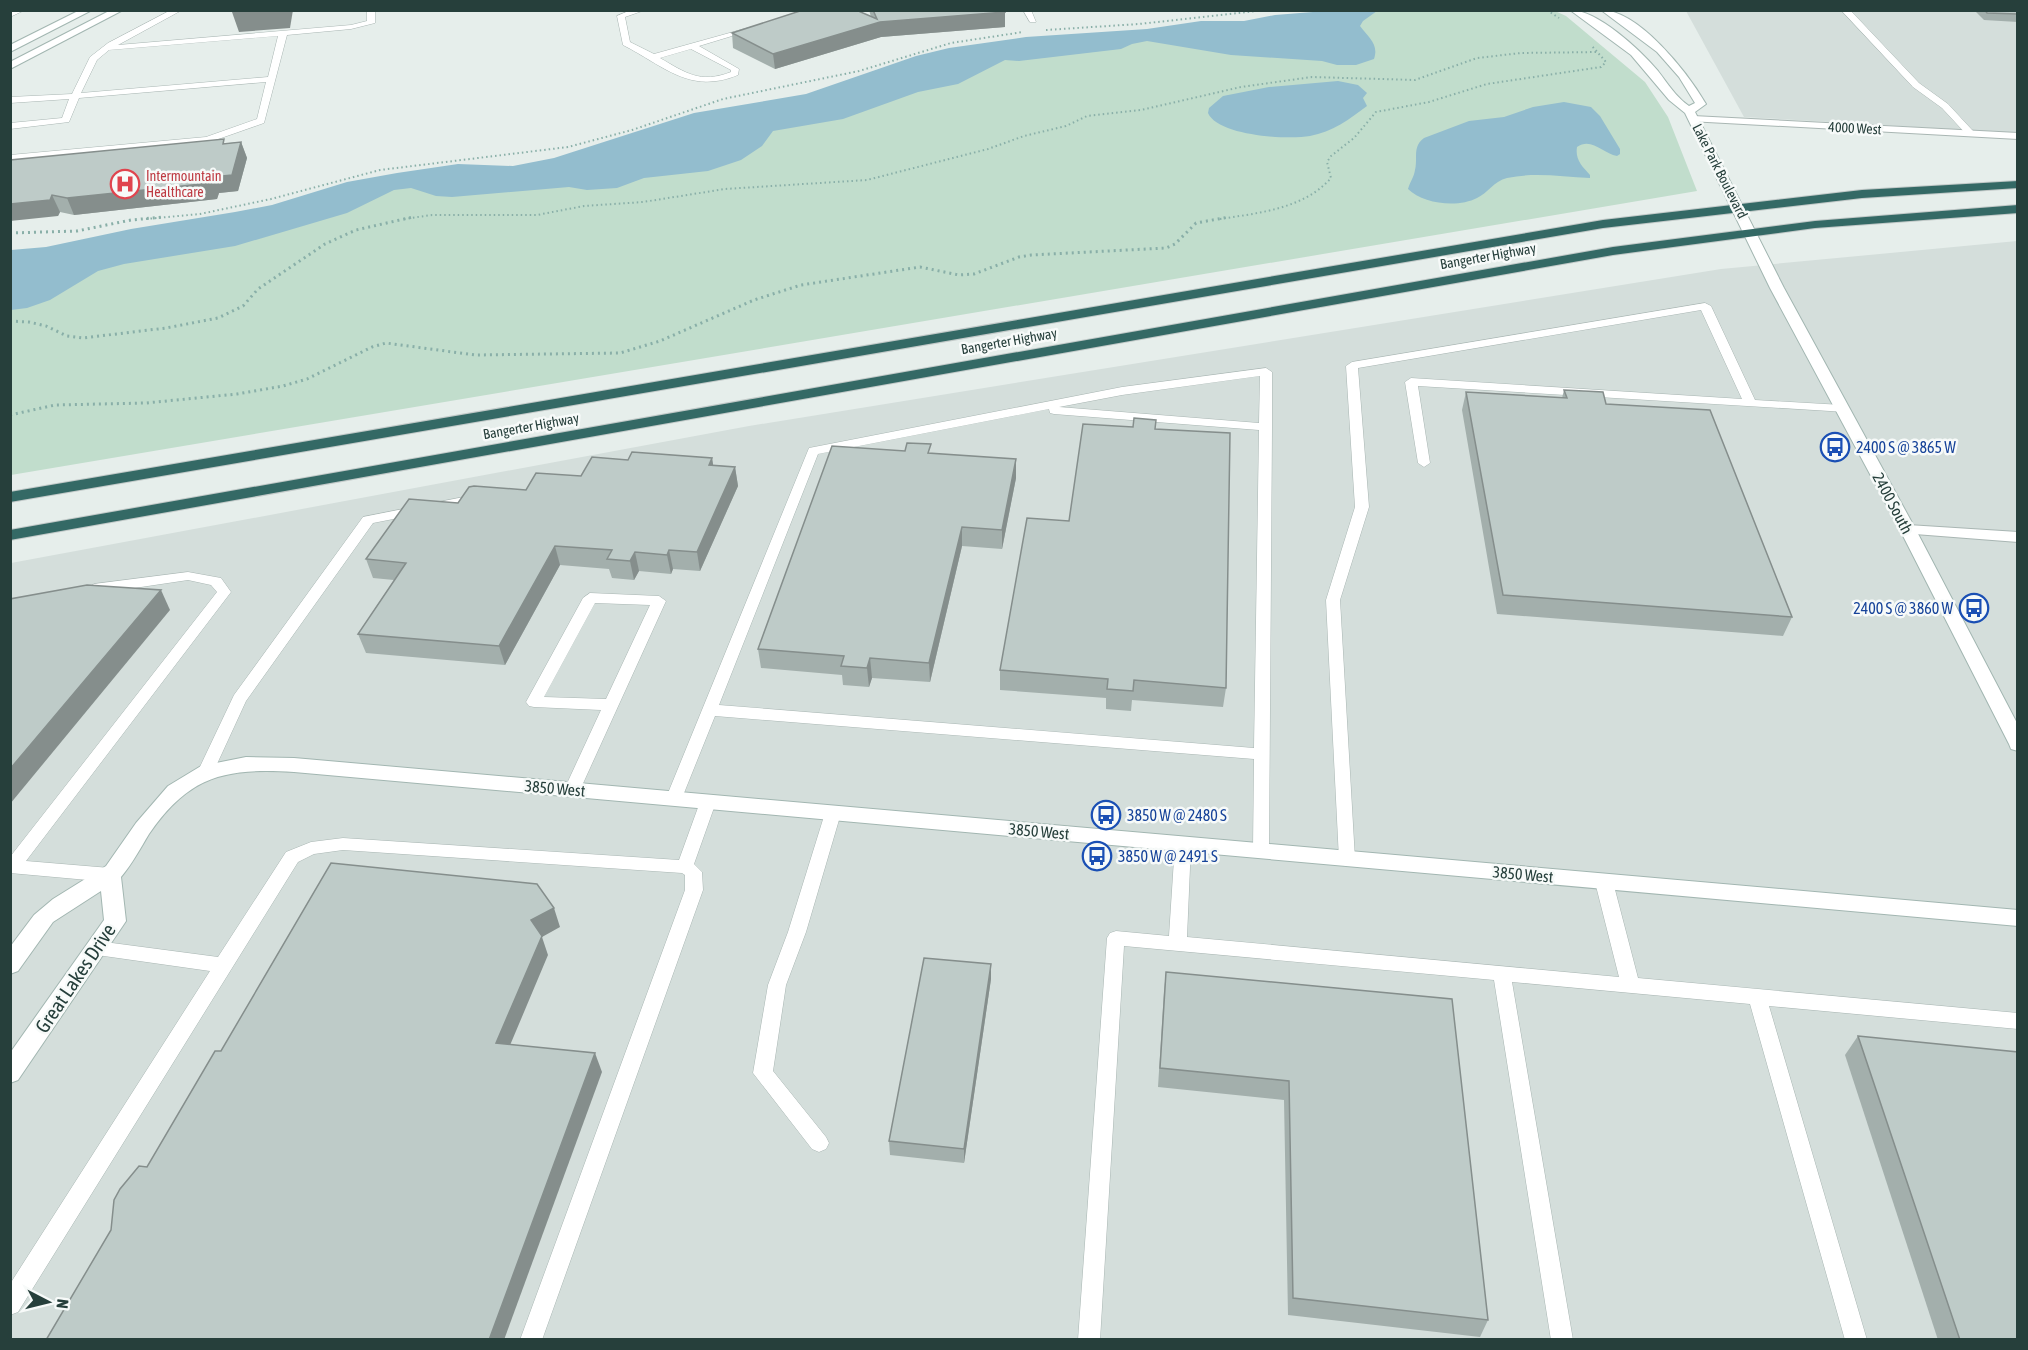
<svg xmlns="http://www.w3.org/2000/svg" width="2028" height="1350" font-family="'Asap Condensed',sans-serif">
<rect width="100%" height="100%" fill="#e6eeeb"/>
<g fill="#d4dedb">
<path d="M1686 11H2017V133L1744 117Z"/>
<path d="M2017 241V1339L11 1340V563L749 426 1721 269Z"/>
</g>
<path fill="#c1ddcc" d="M1362 11H1555L1566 16 1645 82 1668 117 1697 191 11 475V260L350 195 560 164 982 54Z"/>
<g fill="#93bdce">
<path d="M1338 10 1377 11 1363 21 1360 26C1369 38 1379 44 1374 59L1356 65H1337L1322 61 1231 55 1147 41 1132 44 1121 49 1019 61 1005 60 958 84 918 92 843 119 773 131 762 146 741 160 708 171 644 178 617 188 587 190 569 187 452 197 436 196 411 188 394 190 347 213 235 246 124 264 98 271 50 300 27 308 11 310V250L46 247 131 229 235 212 272 205 347 182 397 173 458 164 513 166 554 158 694 113 806 94 916 56 949 48 1026 37 1147 29 1201 21H1244L1275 15Z"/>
<path d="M1338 81 1358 85 1367 93 1363 98 1367 106C1350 119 1332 132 1310 136 1288 140 1218 136 1208 113L1209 108 1223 96 1269 87Z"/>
<path d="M1564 102 1591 107 1600 116 1620 149V154L1617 156C1603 154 1592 137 1577 147 1575 160 1582 166 1590 175V178C1562 177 1535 172 1507 178 1494 181 1488 193 1477 198 1458 208 1423 204 1408 189 1410 182 1414 177 1415 170 1418 157 1412 147 1424 138L1469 121 1504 117 1533 107Z"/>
</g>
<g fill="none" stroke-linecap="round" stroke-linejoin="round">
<g stroke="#a9b6b3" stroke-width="1">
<g id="lane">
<path d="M13 10H25L10 17V12Z"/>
<path d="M171 10H182L118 45 351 25 367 21V10H375V23L351 29 287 35 264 123 207 143 10 161V155L206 137 257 119 266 82 79 98 69 122 10 129V123L62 118 69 99 10 103V97L72 94 90 57 108 43ZM278 36 268 77 81 93 97 60 109 50Z"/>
<path d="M631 10H645L625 17 630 42 654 54 751 27 755 29 699 46 739 69 738 75C690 95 664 66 623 45L617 16ZM691 49 731 70V72C700 84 686 73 660 58Z"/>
<path d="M1023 10H1031L1036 22H1030Z"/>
<path d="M1841 10H1850L1919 83 1948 104 1973 131V135H1967L1942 108 1913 87Z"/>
<path d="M1705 303 1711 306 1755 400 1842 405 1848 409 1846 412 1418 386 1430 463 1424 467 1418 463 1405 382 1411 378 1742 399 1701 310 1358 368 1369 507 1340 600 1355 859 1353 864 1347 866 1341 864 1339 859 1326 600 1355 507 1346 366 1352 362Z"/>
<path d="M1266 368 1272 372V427L1269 851 1267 856 1261 857 1255 856 1253 851 1254 759 715 716 682 798 680 802H668L666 798 809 448 1122 387ZM1260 376 1259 423 1059 407 1122 395ZM1049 409 1050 413 1054 414 1259 430 1254 748 719 705 818 454Z"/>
<path d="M479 494 484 495 486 498 484 501 373 523 246 701 211 777H199L197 773 234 695 363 517Z"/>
<path d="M188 572 221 578 231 592 26 861 110 868 116 870 119 875 116 880 110 882 10 873V857L217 592 211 585 188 580 94 594 87 589 94 584Z"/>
<path d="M590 593 659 596 666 601 580 790 578 794H566L564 790 601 710 534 707 529 706 526 702 583 598ZM595 603 650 605 606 699 544 697Z"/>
<path d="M708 796 714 798 716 802 694 864 702 872 703 890 542 1340H520L685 890V875L682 873 343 850 314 854 298 862 18 1312 10 1315V1284L210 971 97 955 91 953 88 948 91 943 97 941 218 957 286 852 311 842 343 838 679 860 700 802 702 798Z"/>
<path d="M833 807 839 809 841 813 806 932 786 985 773 1071 826 1137 829 1143 826 1149 819 1152 812 1149 753 1073 768 985 788 932 825 813 827 809Z"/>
<path d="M1183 838 1189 839 1191 844 1187 937 1619 977 1595 882 1598 877 1604 875 1610 877 1613 882 1638 978 2018 1013V1029L1769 1006 1867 1340H1845L1750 1004 1512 982 1573 1340H1551L1494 980 1124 946 1100 1340H1078L1107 938 1110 933 1116 931 1169 936 1175 844 1177 839Z"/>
</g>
</g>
<g stroke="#a9b6b3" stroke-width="2">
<g id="street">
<path d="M1693 116 2018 133V139L1689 121V117Z"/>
<path d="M1908 525 2018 532V542L1902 533 1900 530 1902 527Z"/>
</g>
</g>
<g stroke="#a2b6b1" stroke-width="2">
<g id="secondary">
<path d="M80 10H92L10 52V45Z"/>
<path d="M111 10H123L10 69V62Z"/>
<path d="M1570 10C1598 10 1640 50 1658 71 1668 84 1676 97 1689 106L1695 103 1679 77 1657 52 1601 10C1639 10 1688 73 1706 104L1695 112 1784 288 1916 530 2018 725V751L2011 749 2009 744 1900 530 1770 288 1685 113 1669 100 1631 55Z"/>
<path d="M246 757 294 758 2018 910V926L294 772C225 768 190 775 149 834 140 849 132 864 121 877L126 921 122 927 18 1080 10 1083V1053L104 920 101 891 53 922 18 971 10 974V947L34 915 53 899 106 866 136 823 168 786 201 766Z"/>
</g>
</g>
<g stroke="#c2c9c8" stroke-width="2">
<g id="highway">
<path d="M2018 181V188L1862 198 1603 228 10 502V492L1603 220 1862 190Z"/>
<path d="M2018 205V213L1815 228 1613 255 10 540V530L1613 247 1815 221Z"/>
</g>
</g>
<g stroke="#89afa8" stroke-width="2" stroke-dasharray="1.5 3" stroke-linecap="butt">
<path d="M1547 10 1559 18"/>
<path d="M1046 30 1139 24 1266 10"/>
<path d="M146 219 200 214 271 199 380 170 568 147 632 130 723 99 859 71 951 43 1023 32"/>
<path d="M404 219 432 215H537L584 206 643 202 725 189 867 180 988 149 1024 136 1066 126 1087 116 1141 110 1241 87 1312 77 1415 80 1477 58 1521 53 1598 52"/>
<path d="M1220 219C1258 213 1304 209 1331 178L1327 162 1331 156 1354 138 1376 112 1429 102 1487 84 1601 67 1606 62 1592 46"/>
</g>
<g stroke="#89afa8" stroke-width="3" stroke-dasharray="2 4" stroke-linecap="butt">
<path d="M10 233 77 231 131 220 163 217"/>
<path d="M10 321 29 322 46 326 67 336 83 338 166 328 218 318 243 306 258 289 325 244 356 230 413 217"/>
<path d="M10 415 55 405 146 403 237 394 283 386 307 379 372 347 386 343 475 355 620 353 660 341 754 300 801 285 920 267 959 275 974 274 1019 257 1031 255 1166 248 1175 244 1196 223 1229 217"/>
</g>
<use href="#lane" fill="#fff" fill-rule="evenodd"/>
<use href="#street" fill="#fff" fill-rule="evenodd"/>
<use href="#secondary" fill="#fff" fill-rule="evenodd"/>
<use href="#highway" fill="#346965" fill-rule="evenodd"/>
</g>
<g fill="#a3afac">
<path d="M869 10H1004L1005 12V27L881 37 775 69 733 48 732 33 871 17Z"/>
<path d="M1974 10H2018V22L1984 20Z"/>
<path d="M241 142 247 158 238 191 219 193 217 199 74 215 60 212 58 216 10 160Z"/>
<path d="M1564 390 1606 404 1792 617 1783 636 1497 614 1462 410 1466 392 1562 398Z"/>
<path d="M1155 429 1226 688 1223 707 1132 700 1131 711 1106 709V698L1000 690V670L1069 521Z"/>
<path d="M931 453 1016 478 1002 549 962 546 930 682 872 678 869 687 843 685 842 675 761 668 758 649Z"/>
<path d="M712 458 713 465 735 467 738 486 700 571 673 569 671 574 639 571 634 580 612 578 609 569 560 565 505 665 366 653 358 634 394 580 373 578 366 559 458 503 526 490 581 476 628 460Z"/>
<path d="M1166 972 1452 999 1488 1320 1480 1337 1288 1315 1284 1100 1158 1087 1164 991Z"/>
<path d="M991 979 964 1163 890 1155 889 1141Z"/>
<path d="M1858 1036 2018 1340H1938L1845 1055Z"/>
</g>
<g fill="#858e8c">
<path d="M245 10H293L290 28 239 32 232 12Z"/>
<path d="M1005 12V27L881 37 775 69 773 54 880 22Z"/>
<path d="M241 142 247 158 238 191 219 193 217 199 74 215 67 198 213 177Z"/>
<path d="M52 195 60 212 58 216 10 221V204Z"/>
<path d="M712 458 715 477 709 465Z"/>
<path d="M1016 459V478L1002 549V530Z"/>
<path d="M735 467 738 486 700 571 697 552Z"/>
<path d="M962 527V546L930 682 929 663Z"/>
<path d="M555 546 560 565 505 665 499 646Z"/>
<path d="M669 550 673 569 671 574 667 555Z"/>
<path d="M635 552 639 571 634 580 630 561Z"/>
<path d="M161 590 170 610 10 804V769Z"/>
<path d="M870 658 872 678 869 687 867 668Z"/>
<path d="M554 908 560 927 542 937 548 955 503 1062 496 1043 531 920Z"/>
<path d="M991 964V979L964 1163V1149Z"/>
<path d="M595 1053 602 1072 504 1340H489Z"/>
</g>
<g fill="#becbc8" stroke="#858e8c" stroke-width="1.5">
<path d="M803 10H856L877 19 873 10H1004L1005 12 880 22 773 54 732 33Z"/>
<path d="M1985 10H2018V14L1987 13Z"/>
<path d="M224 139 223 144 241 142 232 175 213 177 211 183 67 198 52 195 50 200 10 204V160Z"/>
<path d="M1564 390 1603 392 1606 404 1710 410 1792 617 1503 595 1466 392 1567 398Z"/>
<path d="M1134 418 1156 420 1155 429 1230 433 1226 688 1134 680 1133 691 1107 689 1108 679 1000 670 1027 518 1069 521 1083 424 1133 427Z"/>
<path d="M907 443 931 444 928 453 1016 459 1002 530 962 527 929 663 870 658 867 668 841 666 844 656 758 649 832 446 905 451Z"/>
<path d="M632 452 712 458 709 465 735 467 697 552 669 550 667 555 635 552 630 561 607 559 612 550 555 546 499 646 358 634 406 563 366 559 409 499 458 503 469 487 474 486 526 490 536 473 581 476 592 457 628 460Z"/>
<path d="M87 585 161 590 10 769V599Z"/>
<path d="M331 863 537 884 554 908 531 920 542 936 496 1043 595 1053 489 1340H46L111 1230 114 1200 120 1189 139 1166 147 1167 215 1051H221Z"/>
<path d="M924 958 991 964 964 1149 889 1141Z"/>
<path d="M1166 972 1452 999 1488 1320 1293 1298 1289 1081 1160 1068Z"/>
<path d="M1858 1036 2018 1052V1340H1960Z"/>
</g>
<defs>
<g id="hospital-ring" transform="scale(1.5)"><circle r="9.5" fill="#f7faf9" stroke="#e0444e" stroke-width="1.5"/><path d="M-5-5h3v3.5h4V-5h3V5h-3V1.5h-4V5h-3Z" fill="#e0444e"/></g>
<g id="bus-ring" transform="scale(1.5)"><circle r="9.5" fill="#f7faf9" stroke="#1a4fb4" stroke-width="1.5"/><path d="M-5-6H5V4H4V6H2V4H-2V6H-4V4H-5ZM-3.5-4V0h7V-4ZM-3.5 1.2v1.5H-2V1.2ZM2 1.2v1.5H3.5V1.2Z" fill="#1a4fb4"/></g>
</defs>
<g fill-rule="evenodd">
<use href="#hospital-ring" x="125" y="184"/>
<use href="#bus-ring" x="1835" y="447"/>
<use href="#bus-ring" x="1974" y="608"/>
<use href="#bus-ring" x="1106" y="815"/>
<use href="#bus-ring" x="1097" y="856"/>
</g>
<g text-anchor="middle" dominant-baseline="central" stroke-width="5" stroke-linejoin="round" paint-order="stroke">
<g font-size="14" fill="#263f3b" stroke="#f7faf9">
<text transform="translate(1855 128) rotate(3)">4000 West</text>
<text transform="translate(1720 171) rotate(63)">Lake Park Boulevard</text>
<text transform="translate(1488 256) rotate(-10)">Bangerter Highway</text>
<text transform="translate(1009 341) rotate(-10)">Bangerter Highway</text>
<text transform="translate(531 426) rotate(-10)">Bangerter Highway</text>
</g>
<g font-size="14" fill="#be3a42" stroke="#f7faf9" text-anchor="start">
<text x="146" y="176">Intermountain<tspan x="146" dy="16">Healthcare</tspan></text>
</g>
<g font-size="16" fill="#164399" stroke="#f7faf9" text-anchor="start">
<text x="1856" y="447">2400 S @ 3865 W</text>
<text x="1953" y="608" text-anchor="end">2400 S @ 3860 W</text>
<text x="1127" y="815">3850 W @ 2480 S</text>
<text x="1118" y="856">3850 W @ 2491 S</text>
</g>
<g font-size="16" fill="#263f3b" stroke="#f7faf9">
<text transform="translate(1893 503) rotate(62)">2400 South</text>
<text transform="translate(555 788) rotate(5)">3850 West</text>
<text transform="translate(1039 831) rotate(5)">3850 West</text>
<text transform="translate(1523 874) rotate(5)">3850 West</text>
</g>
<g font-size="20" fill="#263f3b" stroke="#f7faf9">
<text transform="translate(75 978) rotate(-56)">Great Lakes Drive</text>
</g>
</g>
<rect width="2028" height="1350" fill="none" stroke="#263f3b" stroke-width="24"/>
<g transform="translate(48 1302) rotate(97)" stroke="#f7faf9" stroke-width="4.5" paint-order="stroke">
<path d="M0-4.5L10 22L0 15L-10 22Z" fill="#263f3b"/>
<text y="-9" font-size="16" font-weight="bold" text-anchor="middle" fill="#263f3b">N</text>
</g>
</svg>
